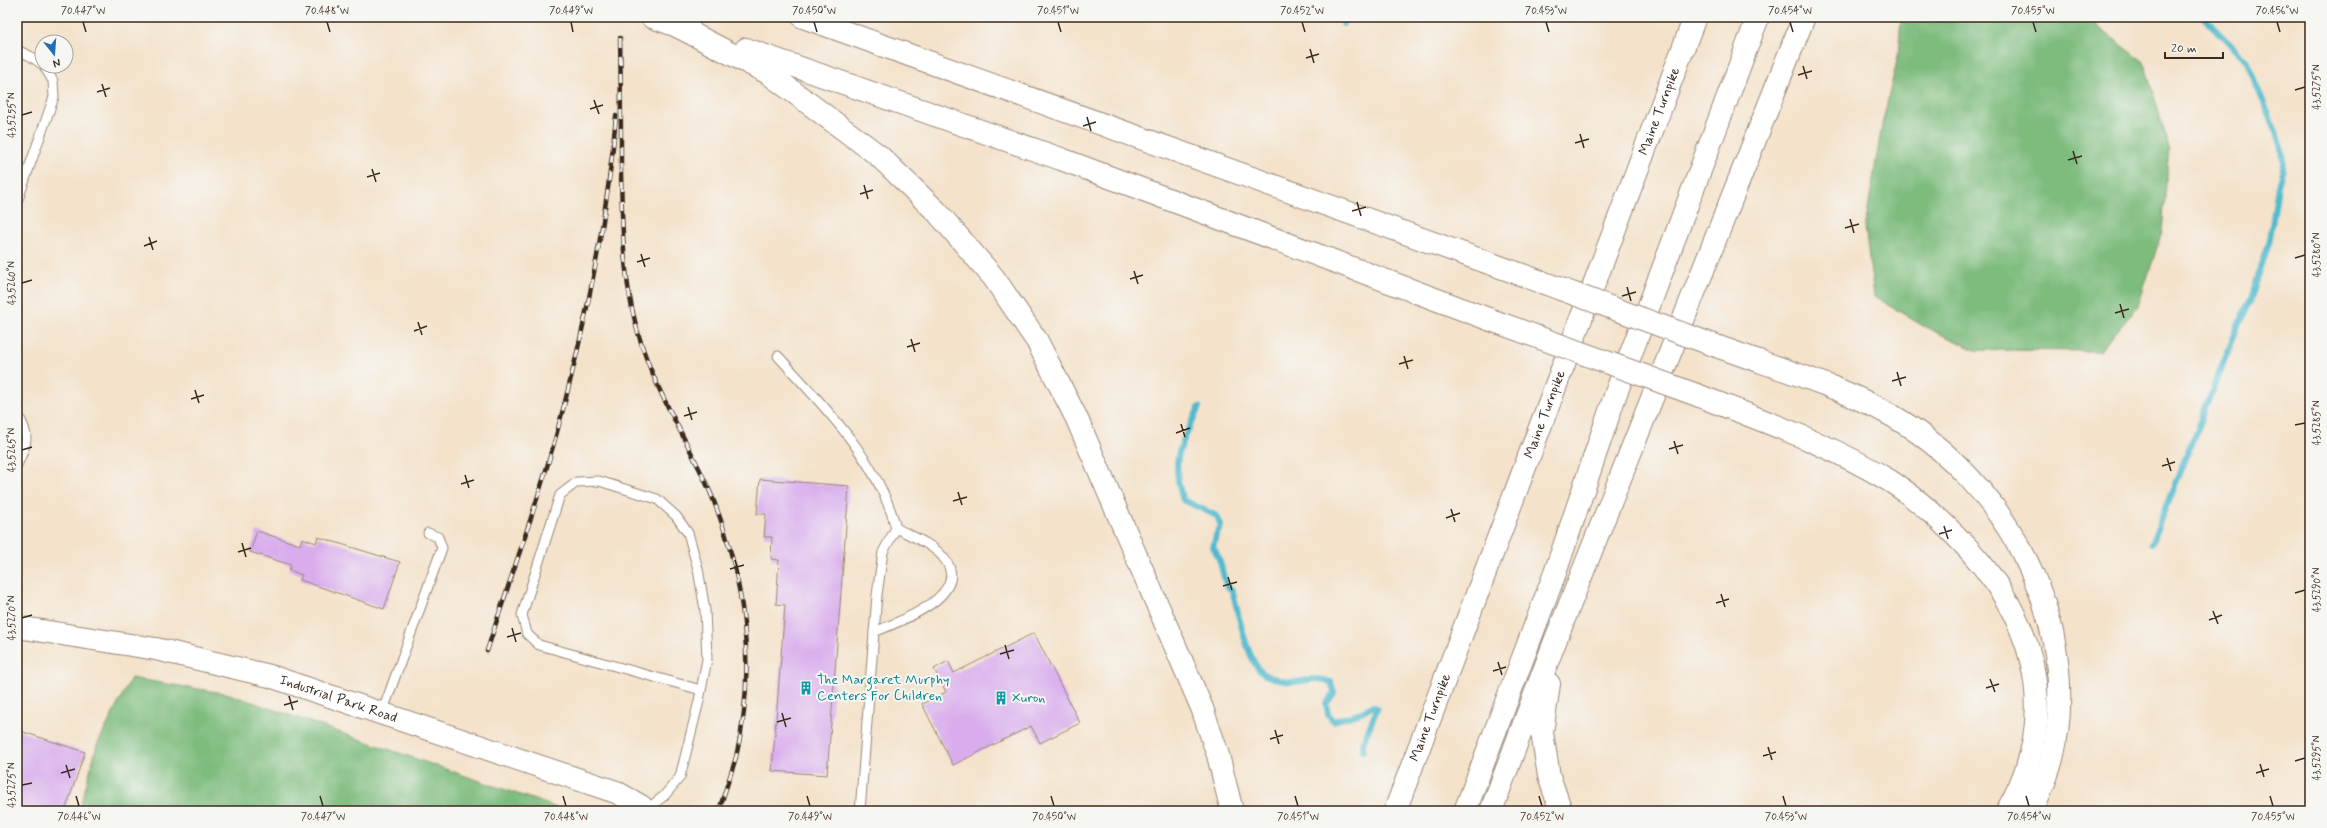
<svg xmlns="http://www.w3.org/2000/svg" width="2327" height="828" font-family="Mynerve,sans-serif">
<rect width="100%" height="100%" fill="#f6f6f2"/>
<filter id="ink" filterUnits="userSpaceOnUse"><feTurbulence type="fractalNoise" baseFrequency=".025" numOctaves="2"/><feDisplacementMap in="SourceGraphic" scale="8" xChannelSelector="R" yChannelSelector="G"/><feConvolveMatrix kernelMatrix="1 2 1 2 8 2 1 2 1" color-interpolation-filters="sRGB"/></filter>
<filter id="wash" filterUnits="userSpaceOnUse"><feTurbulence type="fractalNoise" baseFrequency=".012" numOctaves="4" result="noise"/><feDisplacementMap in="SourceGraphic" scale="16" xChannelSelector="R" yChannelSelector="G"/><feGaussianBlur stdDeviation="0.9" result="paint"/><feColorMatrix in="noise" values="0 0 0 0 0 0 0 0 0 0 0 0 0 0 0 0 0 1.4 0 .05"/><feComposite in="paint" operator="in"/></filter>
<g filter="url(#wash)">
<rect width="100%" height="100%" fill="#f4e2ca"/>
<g fill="#7ebc7e" stroke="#5c734e">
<path d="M1901 17H2085L2144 62 2169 147 2162 232 2138 306 2100 351 1975 350 1923 326 1874 296 1865 227 1882 125 1898 56Z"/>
<path d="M131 678 229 694 558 808 561 811H79L97 745Z"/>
</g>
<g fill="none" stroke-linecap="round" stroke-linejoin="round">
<g stroke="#51bbce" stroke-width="6">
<path d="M1343 24 1345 17"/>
<path d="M1199 407C1182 446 1169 455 1183 500L1217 516 1221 526 1216 535 1213 547C1222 560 1221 570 1226 584 1228 588 1232 589 1233 593 1238 612 1248 666 1265 675 1273 678 1284 682 1292 682 1308 682 1314 675 1331 682L1334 693 1326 704 1328 714 1333 721 1358 714 1372 706 1377 709 1363 743V751"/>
<path d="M2151 544 2240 321 2250 302 2270 239 2278 185 2283 169 2282 147 2246 60 2203 17"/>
</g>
</g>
<g id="blocks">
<g fill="#d9aded">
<path d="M760 479 849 486 827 775 772 771 785 605 776 604 779 560 771 559 772 537H764L766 514H757Z"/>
<path d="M257 531 300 545 302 538 316 543 318 537 400 562 384 609 300 580 302 575 289 570 291 565 250 552Z"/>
<path d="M1034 633 1080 723 1040 743 1031 726 953 765 922 704 946 692 934 669 948 661 954 673Z"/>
<path d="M17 730 85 752 65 811H17Z"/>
</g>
</g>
</g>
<g filter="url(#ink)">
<use href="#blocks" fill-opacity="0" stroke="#988674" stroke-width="1"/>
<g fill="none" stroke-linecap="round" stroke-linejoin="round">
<g stroke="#988674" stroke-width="11">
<g id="service">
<path d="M17 50 30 56 42 64"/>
<path d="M17 202 54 97 53 81 44 66"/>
<path d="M778 356C824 407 878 459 896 528L883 552 877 595 860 811"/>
<path d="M17 414C31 436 27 443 17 465"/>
<path d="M874 632C899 622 975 594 943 557 932 544 911 536 896 528"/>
<path d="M382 713 442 548 438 537 428 533"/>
<path d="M646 810 664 796 680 777 699 701 707 659 705 610 698 569 688 533 676 516 657 499 599 481 577 482 560 495 522 615 527 634 539 645 701 690"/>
</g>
</g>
<g stroke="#988674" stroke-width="24">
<g id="tertiary">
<path id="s1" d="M17 627 156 649 270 676 616 792 641 806 646 811"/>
</g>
</g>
<g stroke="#988674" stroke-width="24">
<g id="motorway">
<path d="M652 17 691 31"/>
<path d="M803 17 1514 272"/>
<path d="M677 26 768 73 878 155 937 212 994 278 1037 341 1076 417 1202 708 1218 755 1232 811"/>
<path d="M746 49 1061 159 1491 320"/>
<path d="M1719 347C1776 368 1838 385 1891 415 2007 482 2084 625 2052 759 2047 777 2040 794 2032 811"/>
<path d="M1697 395C1763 421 1830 444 1890 481 1914 496 1935 515 1955 535 2033 612 2065 711 2007 811"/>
<path d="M1549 684 1542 733 1549 776 1561 811"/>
<path id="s2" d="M1395 811 1695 17"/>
<path d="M1465 811 1555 573 1616 393 1758 17"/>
<path d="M1491 811 1554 644 1804 17"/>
</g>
</g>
<use href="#service" stroke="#fff" stroke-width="9"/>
<use href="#tertiary" stroke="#fff" stroke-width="22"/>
<use href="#motorway" stroke="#fff" stroke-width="22"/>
<g stroke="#3b2a1e" stroke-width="4.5">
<g id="rail">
<path d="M620 38C621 82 621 126 621 170 622 231 623 291 643 349 660 399 690 445 711 494 745 577 757 670 736 757 731 775 724 793 719 811"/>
<path d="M487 651C510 578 537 506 557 432 585 328 607 223 616 116"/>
</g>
</g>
<use href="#rail" stroke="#f6f6f2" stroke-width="3" stroke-dasharray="9" stroke-linecap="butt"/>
<g stroke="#988674" stroke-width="24" stroke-linecap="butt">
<g id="motorway-bridge">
<path d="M1514 272 1719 347"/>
<path d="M1491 320 1697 395"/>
</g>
</g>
<use href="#motorway-bridge" stroke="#fff" stroke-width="22"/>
</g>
</g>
<path fill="none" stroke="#3b2a1e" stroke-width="1.5" d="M83 22 86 32M327 22 330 32M571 22 573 32M814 22 817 32M1058 22 1061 32M1302 22 1305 32M1546 22 1549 32M1790 22 1793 32M2033 22 2036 32M2277 22 2280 32M1310 49 1314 63M1306 58 1319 54M1803 66 1807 79M1798 75 1812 71M102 84 106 97M2295 90 2305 87M97 92 110 88M594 100 599 114M590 109 603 105M22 115 32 112M1087 117 1091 131M1083 126 1096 122M1580 134 1584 148M1575 143 1589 139M2073 151 2077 164M2068 160 2082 156M372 169 376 182M367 177 380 173M864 185 868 199M860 194 873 190M1357 202 1361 216M1352 211 1366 207M1850 219 1854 233M1845 228 1859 224M149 237 153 250M144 246 157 241M641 254 645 267M2295 258 2305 255M637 262 650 258M1134 271 1138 284M1130 279 1143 275M22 283 32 280M1627 287 1631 301M1622 296 1636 292M2120 304 2124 318M2115 313 2129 309M418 322 422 335M414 331 427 326M911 339 915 352M907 347 920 343M1404 356 1408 369M1399 364 1413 360M1897 372 1901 386M1892 381 1906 377M195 390 199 403M191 399 204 395M688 407 692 420M684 416 697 412M1181 424 1185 437M2295 425 2305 423M1176 433 1190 428M1674 441 1678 454M1669 449 1683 445M22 450 32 447M2167 458 2171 471M2162 466 2175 462M465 475 469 488M461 484 474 480M958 492 962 505M953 501 967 497M1451 509 1455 522M1446 518 1460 513M1944 526 1948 539M1939 534 1952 530M242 543 246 557M238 552 251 548M735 560 739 574M730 569 744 565M1228 577 1232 590M1223 586 1237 582M2295 593 2305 590M1721 594 1725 607M1716 603 1729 599M2213 611 2218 624M22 618 32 615M2209 620 2222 615M512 628 516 642M507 637 521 633M1005 645 1009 659M1000 654 1014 650M1498 662 1502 675M1493 671 1506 667M1990 679 1995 692M1986 688 1999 684M289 696 293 710M284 705 298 701M782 713 786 727M777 722 791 718M1275 730 1279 744M1270 739 1283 735M1768 747 1772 760M1763 756 1776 752M2295 761 2305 758M2260 764 2264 777M66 765 70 778M61 773 75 769M2256 773 2269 769M22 785 32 783M76 796 79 806M320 796 323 806M563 796 566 806M807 796 810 806M1051 796 1054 806M1295 796 1298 806M1539 796 1542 806M1783 796 1786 806M2026 796 2029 806M2270 796 2273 806"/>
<defs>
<g id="building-bare" transform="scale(1.08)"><path d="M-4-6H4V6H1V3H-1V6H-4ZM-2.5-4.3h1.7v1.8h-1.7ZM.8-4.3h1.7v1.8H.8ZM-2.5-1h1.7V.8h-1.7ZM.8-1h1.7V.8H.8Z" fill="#0f9aa8" stroke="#f6f6f2" stroke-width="2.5" paint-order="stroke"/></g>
</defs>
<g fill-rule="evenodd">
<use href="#building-bare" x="806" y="688"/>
<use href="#building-bare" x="1001" y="698"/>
</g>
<g text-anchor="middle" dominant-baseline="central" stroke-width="4" stroke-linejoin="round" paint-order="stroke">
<g font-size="14" fill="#3b2a1e" stroke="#f6f6f2">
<text stroke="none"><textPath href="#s2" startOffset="748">Maine Turnpike</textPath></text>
<text stroke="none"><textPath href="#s2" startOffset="424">Maine Turnpike</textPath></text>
<text stroke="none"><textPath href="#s1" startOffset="330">Industrial Park Road</textPath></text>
<text stroke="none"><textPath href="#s2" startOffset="100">Maine Turnpike</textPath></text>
</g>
<g font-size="14" fill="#0d838f" stroke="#f6f6f2" text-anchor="start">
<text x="817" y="680">The Margaret Murphy<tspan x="817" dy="16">Centers For Children</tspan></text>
<text x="1012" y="698">Xuron</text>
</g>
</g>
<rect width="2327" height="828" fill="none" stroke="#f6f6f2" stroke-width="44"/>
<g transform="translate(54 54) rotate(163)"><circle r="19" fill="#f6f6f2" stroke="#aba49d"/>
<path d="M0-3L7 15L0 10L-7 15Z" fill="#1f6fb2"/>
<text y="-6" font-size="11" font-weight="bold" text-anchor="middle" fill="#3b2a1e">N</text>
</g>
<path d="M2165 52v6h58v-6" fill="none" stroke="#3b2a1e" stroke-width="2"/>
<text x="2171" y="52" font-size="12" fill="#3b2a1e" stroke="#f6f6f2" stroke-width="3" paint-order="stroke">20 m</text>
<rect x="22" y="22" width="2283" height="784" fill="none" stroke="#3b2a1e" stroke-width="1.5"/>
<g font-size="10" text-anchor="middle" fill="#3b2a1e">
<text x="83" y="14">70.447°W</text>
<text x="327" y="14">70.448°W</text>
<text x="571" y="14">70.449°W</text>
<text x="814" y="14">70.450°W</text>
<text x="1058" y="14">70.451°W</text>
<text x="1302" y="14">70.452°W</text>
<text x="1546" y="14">70.453°W</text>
<text x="1790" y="14">70.454°W</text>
<text x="2033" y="14">70.455°W</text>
<text x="2277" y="14">70.456°W</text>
<text transform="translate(2316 87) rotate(-90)" y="4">43.5275°N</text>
<text transform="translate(11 115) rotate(-90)" y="4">43.5255°N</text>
<text transform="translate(2316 255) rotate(-90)" y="4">43.5280°N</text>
<text transform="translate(11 283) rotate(-90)" y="4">43.5260°N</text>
<text transform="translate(2316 423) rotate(-90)" y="4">43.5285°N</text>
<text transform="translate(11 450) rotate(-90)" y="4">43.5265°N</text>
<text transform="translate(2316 590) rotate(-90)" y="4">43.5290°N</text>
<text transform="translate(11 618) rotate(-90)" y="4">43.5270°N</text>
<text transform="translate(2316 758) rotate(-90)" y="4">43.5295°N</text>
<text transform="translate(11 785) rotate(-90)" y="4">43.5275°N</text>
<text x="79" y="820">70.446°W</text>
<text x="323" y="820">70.447°W</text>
<text x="566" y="820">70.448°W</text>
<text x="810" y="820">70.449°W</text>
<text x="1054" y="820">70.450°W</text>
<text x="1298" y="820">70.451°W</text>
<text x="1542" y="820">70.452°W</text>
<text x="1786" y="820">70.453°W</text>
<text x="2029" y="820">70.454°W</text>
<text x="2273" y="820">70.455°W</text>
</g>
</svg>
